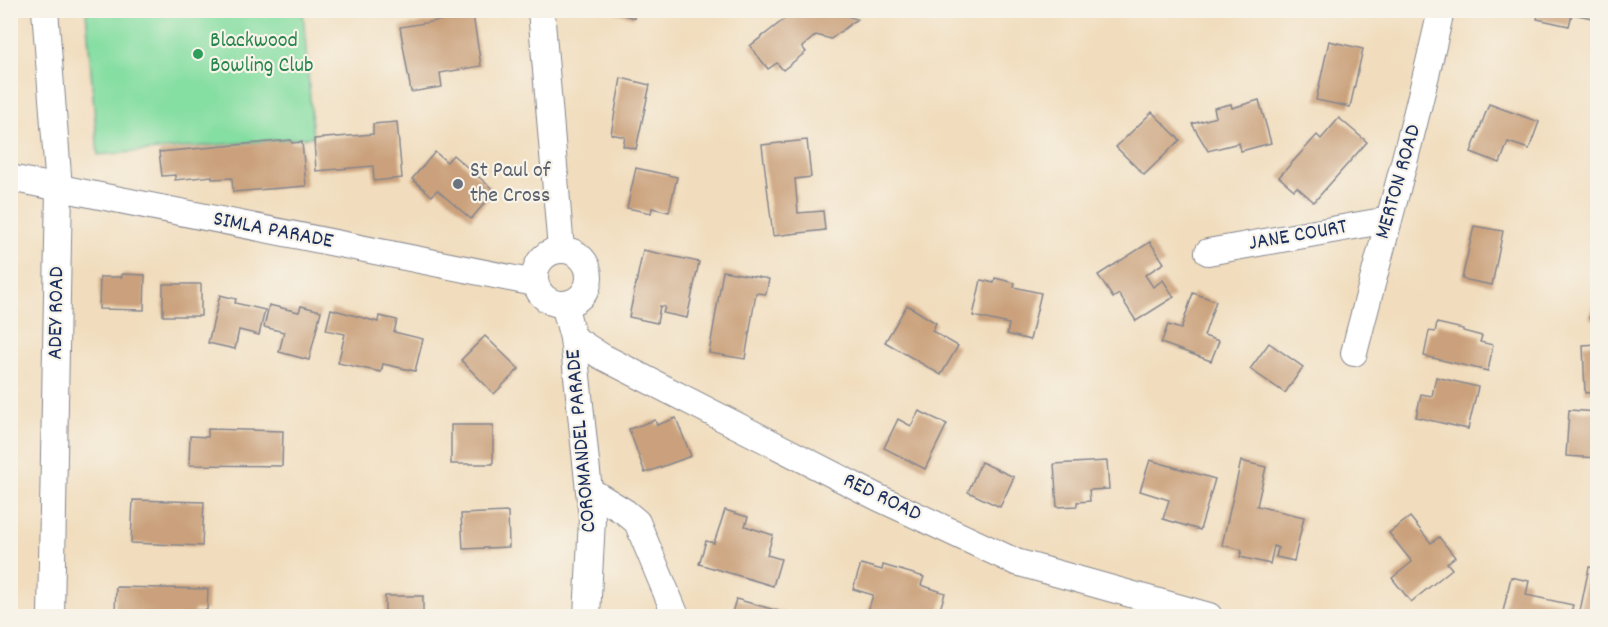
<svg xmlns="http://www.w3.org/2000/svg" width="1608" height="627" font-family="Dekko,sans-serif">
<rect width="100%" height="100%" fill="#f7f3e8"/>
<filter id="ink" filterUnits="userSpaceOnUse"><feTurbulence type="fractalNoise" baseFrequency=".0167" numOctaves="2"/><feDisplacementMap in="SourceGraphic" scale="12" xChannelSelector="R" yChannelSelector="G"/><feConvolveMatrix kernelMatrix="1 2 1 2 8 2 1 2 1" color-interpolation-filters="sRGB"/></filter>
<filter id="wash" filterUnits="userSpaceOnUse"><feTurbulence type="fractalNoise" baseFrequency=".008" numOctaves="4" result="noise"/><feDisplacementMap in="SourceGraphic" scale="24" xChannelSelector="R" yChannelSelector="G"/><feGaussianBlur stdDeviation="1.35" result="paint"/><feColorMatrix in="noise" values="0 0 0 0 0 0 0 0 0 0 0 0 0 0 0 0 0 1.4 0 .05"/><feComposite in="paint" operator="in"/></filter>
<g filter="url(#wash)">
<rect width="100%" height="100%" fill="#f1ddbd"/>
<path fill="#85dea2" stroke="#508680" stroke-width="1.5" d="M86 11H303L313 137 98 155Z"/>
<g id="blocks">
<g fill="#caa17b">
<path d="M608 10H636L634 18Z"/>
<path d="M796 10H825L857 19 831 39 816 35 802 47 806 52 783 70 777 63 768 69 750 46Z"/>
<path d="M1539 10H1598V19L1572 14 1569 26 1537 19Z"/>
<path d="M473 15 481 66 440 73 442 87 411 92 400 27Z"/>
<path d="M1329 41 1363 49 1350 107 1316 100Z"/>
<path d="M621 78 650 85 636 149 623 146 625 137 611 134Z"/>
<path d="M1259 100 1271 143 1241 151 1239 143 1208 151 1192 124 1216 117 1214 108 1231 104 1232 108Z"/>
<path d="M1489 104 1539 122 1529 149 1508 142 1500 163 1471 152Z"/>
<path d="M1152 112 1180 140 1144 175 1116 147Z"/>
<path d="M1339 118 1367 142 1314 202 1297 187 1294 190 1279 177 1317 135 1321 139Z"/>
<path d="M397 122 402 178 374 181 373 166 316 171 314 139 373 134V124Z"/>
<path d="M291 140 292 143 302 142 306 186 233 192 232 178 212 179V176L175 180V175L162 176 159 152Z"/>
<path d="M807 140 811 177 795 179 798 213 823 211 825 230 773 236 762 145Z"/>
<path d="M435 152 447 162 453 155 495 191 471 219 437 190 432 196 412 179Z"/>
<path d="M636 168 677 177 669 212 652 208 651 213 627 208Z"/>
<path d="M1474 226 1503 231 1492 285 1462 279Z"/>
<path d="M1150 242 1164 263 1145 275 1153 287 1163 280 1174 297 1136 321 1119 294 1113 298 1098 275Z"/>
<path d="M643 250 699 262 687 318 663 313 665 307 660 306 657 323 629 317Z"/>
<path d="M723 271 769 279 766 294 756 293 745 359 709 353Z"/>
<path d="M122 274 145 275 144 310 99 309 100 277H122Z"/>
<path d="M995 278 1015 283 1014 287 1041 293 1030 340 1007 334 1009 324 973 316 981 280 994 283Z"/>
<rect x="163" y="284" width="38" height="32"/>
<path d="M1193 293 1216 301 1204 336 1219 341 1211 361 1161 343 1168 325 1181 329Z"/>
<path d="M220 295 236 299 235 303 265 310 259 335 239 330 235 349 208 343Z"/>
<path d="M1597 297H1598V321L1589 318Z"/>
<path d="M269 305 299 312 301 306 321 311 309 360 279 352 284 332 264 327Z"/>
<path d="M907 305 936 323 932 331 958 346 941 375 885 342Z"/>
<path d="M331 309 378 322 379 316 397 320 394 332 423 339 415 371 383 364 381 372 338 363 345 334 326 330Z"/>
<path d="M1437 323 1463 329V331L1482 336 1480 342 1493 345 1488 371 1424 356 1429 331 1435 332Z"/>
<path d="M485 336 519 369 494 394 461 360Z"/>
<path d="M1269 343 1303 367 1285 393 1250 369Z"/>
<path d="M1598 344V392L1585 393 1583 345Z"/>
<path d="M1436 377 1478 387 1468 429 1416 417 1421 394 1432 396Z"/>
<path d="M1569 410 1598 412V458L1566 456Z"/>
<path d="M919 411 947 424 925 469 884 448 898 419 911 426Z"/>
<path d="M676 418 691 456 645 473 629 429 655 420 657 425Z"/>
<rect x="451" y="425" width="42" height="39"/>
<path d="M208 429 283 431 282 466 189 465 190 436 208 437Z"/>
<path d="M1150 460 1215 479 1200 530 1163 519 1169 500 1140 491Z"/>
<path d="M1107 461 1109 489 1089 490 1090 501 1077 502V506L1057 507 1054 464Z"/>
<path d="M1241 461 1266 467 1257 506 1304 517 1294 561 1276 557 1278 548 1274 546 1270 564 1240 557 1242 550 1222 545Z"/>
<path d="M981 462 1014 477 1000 507 968 492Z"/>
<path d="M133 500 204 502 202 546 131 543Z"/>
<path d="M725 510 748 517 745 526 773 535 767 555 781 559 773 586 699 564 706 541 714 543Z"/>
<path d="M508 512 509 547 463 549 461 514Z"/>
<path d="M1410 517 1431 543 1439 537 1455 557 1447 563 1452 569 1411 602 1392 578 1412 562 1389 533Z"/>
<path d="M861 564 882 570 883 565 924 577 921 585 945 593 938 616H886L868 611 873 595 853 589Z"/>
<path d="M1589 567 1598 568V616H1579Z"/>
<path d="M1511 577 1529 581 1526 595 1573 605 1570 616H1502Z"/>
<path d="M116 587 208 589 207 610H194V616H119V612H115Z"/>
<rect x="385" y="596" width="38" height="20"/>
<path d="M736 599 796 616H731Z"/>
</g>
</g>
</g>
<g filter="url(#ink)">
<use href="#blocks" fill-opacity="0" stroke="#86868e" stroke-width="1.5"/>
<g fill="none" stroke-linecap="round" stroke-linejoin="round">
<g stroke="#86868e" stroke-width="28">
<g id="minor">
<path d="M45 10 59 188 51 616"/>
<path d="M541 10 561 250"/>
<path d="M10 178 535 283"/>
<circle cx="562" cy="277" r="27"/>
<path d="M1208 252 1388 220"/>
<path d="M564 304 573 338 592 519 587 616"/>
<path d="M573 338 601 356 877 497 1016 562 1209 616"/>
<path d="M1354 353C1383 239 1416 126 1441 10"/>
<path d="M589 490 625 512 637 522 676 616"/>
</g>
</g>
<use href="#minor" stroke="#fff" stroke-width="26"/>
</g>
</g>
<circle fill="#2e9e5b" stroke="#f7f3e8" stroke-width="2" cx="198" cy="54" r="6"/>
<circle fill="#6b7280" stroke="#f7f3e8" stroke-width="2" cx="458" cy="184" r="6"/>
<g text-anchor="middle" dominant-baseline="central" stroke-width="4.5" stroke-linejoin="round" paint-order="stroke">
<g font-size="22" fill="#27864d" stroke="#f7f3e8" text-anchor="start">
<text x="210" y="41">Blackwood<tspan x="210" dy="25">Bowling Club</tspan></text>
</g>
<g font-size="22" fill="#5b616d" stroke="#f7f3e8" text-anchor="start">
<text x="470" y="171">St Paul of<tspan x="470" dy="25">the Cross</tspan></text>
</g>
<g font-size="22" fill="#1b2f5e" stroke="#f7f3e8">
<text transform="translate(1399 182) rotate(-74)">MERTON ROAD</text>
<text transform="translate(273 231) rotate(11)">SIMLA PARADE</text>
<text transform="translate(1298 236) rotate(-10)">JANE COURT</text>
<text transform="translate(57 313) rotate(-89)">ADEY ROAD</text>
<text transform="translate(582 441) rotate(-95)">COROMANDEL PARADE</text>
<text transform="translate(882 498) rotate(26)">RED ROAD</text>
</g>
</g>
<rect width="1608" height="627" fill="none" stroke="#f7f3e8" stroke-width="36"/>
</svg>
